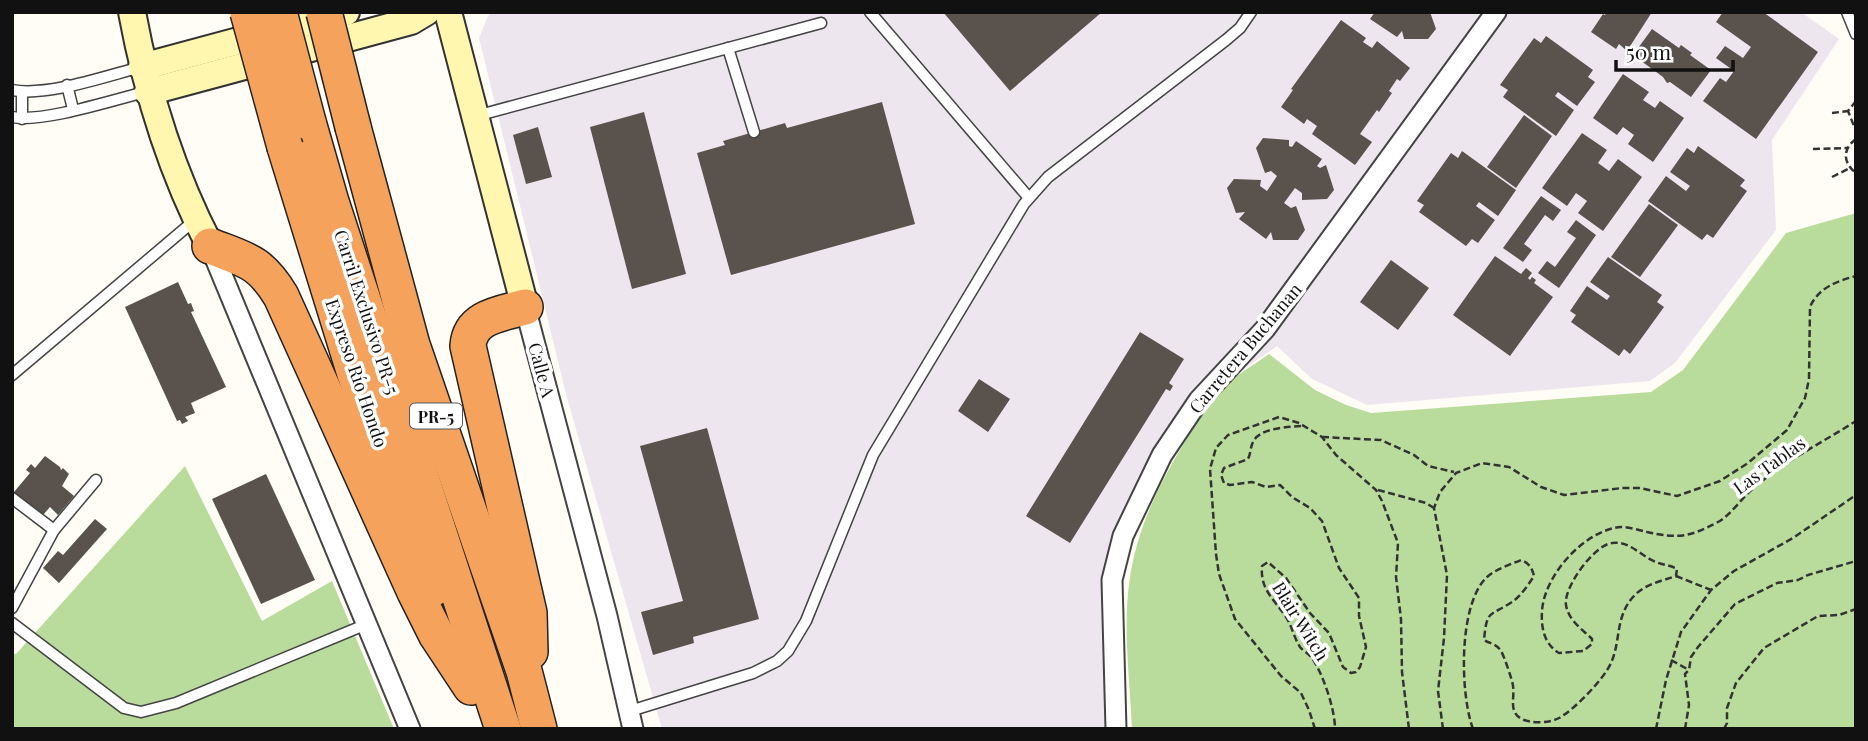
<svg xmlns="http://www.w3.org/2000/svg" width="1868" height="741" font-family="'Playfair Display',serif">
<rect width="100%" height="100%" fill="#fffdf5"/>
<path fill="#eee6ef" d="M492 12H1801L1839 39 1772 140 1776 230 1675 363 1650 381 1367 405 1312 379 1277 346 1220 386 1169 461 1138 524 1121 586 1126 729H662L567 398 479 38 488 16Z"/>
<g fill="#b9dc9c">
<path d="M1856 213V729H1132C1130 682 1123 631 1129 584 1136 528 1161 480 1191 432 1200 418 1210 401 1222 389 1235 375 1254 365 1269 354L1315 390 1346 405 1371 413 1651 392 1683 370 1786 233Z"/>
<path d="M185 466 262 621 332 581 394 729H12V653L16 654Z"/>
</g>
<g fill="#5a524d">
<path d="M943 12H1102L1010 91Z"/>
<path d="M1375 12H1430L1436 29 1428 39H1404L1402 31 1397 37 1370 19Z"/>
<path d="M1607 12H1652L1627 51 1619 44 1616 49 1591 32 1603 14 1605 15Z"/>
<path d="M1723 12H1763L1818 52 1756 139 1703 101 1720 78 1726 82 1734 71 1716 58 1725 46 1743 58 1751 47 1716 22Z"/>
<path d="M1341 20 1366 38 1363 42 1372 48 1377 41 1410 68 1400 81 1397 79 1389 91 1392 93 1379 112 1377 110 1360 134 1372 142 1355 165 1312 134 1317 126 1307 119 1304 124 1281 107 1293 90 1291 89Z"/>
<path d="M1652 29 1679 48 1681 45 1692 53 1690 55 1711 70 1691 97 1670 82 1667 83 1663 77 1633 55Z"/>
<path d="M1546 36 1593 70 1588 77 1595 82 1577 106 1558 92 1555 96 1574 110 1556 136 1503 97 1508 90 1500 85 1534 38 1541 43Z"/>
<path d="M1623 74 1649 92 1643 100 1655 108 1660 101 1684 118 1653 162 1628 144 1634 135 1623 127 1617 135 1593 118Z"/>
<path d="M882 102 915 224 731 275 697 153 725 145 723 141 785 123 787 128Z"/>
<path d="M644 112 686 274 632 289 590 127Z"/>
<path d="M1524 115 1552 136 1516 188 1487 167Z"/>
<path d="M538 127 552 177 526 184 513 135Z"/>
<path d="M1582 133 1607 150 1598 163 1609 171 1618 159 1642 177 1603 231 1578 213 1587 201 1576 193 1567 206 1542 188Z"/>
<path d="M1263 138 1289 140V146L1292 147 1296 141 1322 159 1317 166 1320 168 1326 165 1334 190 1327 199 1302 200V193L1295 188 1284 203 1291 208 1296 206 1305 230 1298 240H1273L1271 232 1266 239 1239 219 1245 212 1236 213 1227 188 1234 179 1261 180 1260 186 1267 191 1277 176 1271 171 1265 173 1256 148Z"/>
<path d="M1698 146 1745 180 1740 186 1747 191 1713 238 1707 234 1702 240 1648 201 1666 176 1686 191 1690 186 1670 172 1687 148 1694 153Z"/>
<path d="M1462 151 1516 190 1498 216 1479 202 1476 206 1495 220 1478 243 1472 239 1466 246 1419 212 1424 205 1417 201 1451 153 1458 158Z"/>
<path d="M1541 196 1561 210 1553 221 1545 215 1524 244 1532 250 1523 262 1503 248Z"/>
<path d="M1649 204 1678 225 1640 277 1611 257Z"/>
<path d="M1576 220 1596 235 1559 288 1538 273 1547 261 1555 267 1576 238 1567 232Z"/>
<path d="M1495 256 1521 274 1526 268 1532 273 1528 278 1530 280 1532 277 1536 280 1534 283 1553 297 1510 356 1453 315Z"/>
<path d="M1608 257 1662 295 1657 302 1664 307 1630 354 1624 349 1619 356 1571 322 1576 315 1570 311 1587 286 1607 300 1610 296 1590 282Z"/>
<path d="M1391 260 1429 288 1398 330 1360 302Z"/>
<path d="M178 282 188 304 191 303 194 311 191 312 226 387 191 403 195 413 185 417 188 421 182 424 180 420 177 421 125 307Z"/>
<path d="M1140 332 1184 359 1169 383 1173 386 1170 391 1166 389 1070 543 1026 516Z"/>
<path d="M979 379 1010 399 988 432 958 411Z"/>
<path d="M707 428 759 619 693 637 694 643 653 655 641 612 683 601 640 446Z"/>
<path d="M45 456 60 467 61 470 63 468 69 474 62 486 74 496 58 515 50 507 43 515 14 492 30 473 26 470 31 464 35 468Z"/>
<path d="M266 474 315 580 261 604 212 499Z"/>
<path d="M95 519 107 529 59 583 43 568 58 551 63 555Z"/>
</g>
<g fill="none" stroke-linecap="round" stroke-linejoin="round">
<g stroke="#444" stroke-width="13">
<g id="lane">
<path d="M870 12 1029 198"/>
<path d="M1847 12 1856 34"/>
<path d="M728 48 754 132"/>
<path d="M67 85 73 109"/>
<path d="M12 90C47 97 106 76 141 67"/>
<path d="M22 92V119"/>
<path d="M476 116 821 23"/>
<path d="M12 117C42 123 113 100 145 92"/>
<path d="M12 375 195 220"/>
<path d="M12 498 54 530 12 608"/>
<path d="M54 530 96 480"/>
<path d="M12 623 124 708 141 712 176 703 367 624"/>
<path d="M630 711 753 673 777 661 788 651 806 621 873 455 1024 204 1048 177 1226 40 1240 28 1251 12"/>
</g>
</g>
<g stroke="#444" stroke-width="23">
<g id="street">
<path d="M210 246 410 729"/>
<path d="M525 307 607 616 633 729"/>
<path d="M1116 729 1112 580 1123 536 1162 455 1199 400 1265 329 1496 12"/>
</g>
</g>
<g stroke="#333" stroke-width="30">
<g id="secondary">
<path d="M132 12C147 93 172 173 210 246"/>
<path d="M448 12 525 307"/>
<path d="M142 67 346 12"/>
<path d="M148 92 411 21 426 12"/>
</g>
</g>
<g stroke="#222" stroke-width="38">
<g id="highway">
<path d="M308 122 331 202 503 729"/>
<path d="M353 127 412 345 524 671 539 729"/>
<path d="M285 147 355 374 434 588"/>
<path d="M210 246C246 260 260 261 281 296L415 592 436 634 471 687"/>
<path d="M525 307C501 314 470 316 468 346L529 613 530 652"/>
</g>
</g>
<g stroke="#333" stroke-width="2.5" stroke-dasharray="7 3.5" stroke-linecap="butt">
<path d="M1856 101 1848 111 1856 131"/>
<path d="M1832 113 1848 111"/>
<path d="M1856 139C1842 149 1843 163 1856 173"/>
<path d="M1813 149 1847 148"/>
<path d="M1832 177 1850 168"/>
<path d="M1301 426C1288 427 1259 428 1253 442 1250 448 1251 453 1248 459L1224 468 1221 475 1224 483 1230 485 1252 482 1266 487 1280 485 1292 497 1310 508 1322 521 1339 568 1359 598V616L1366 647 1360 667 1356 672 1351 673 1343 667 1329 633 1310 613 1286 578 1268 562 1262 566C1260 590 1274 599 1286 617 1292 626 1294 638 1300 647 1303 651 1308 653 1312 658 1323 674 1335 709 1335 729"/>
<path d="M1322 437 1381 440 1414 455 1428 466 1454 472"/>
<path d="M1378 490 1426 503 1434 508"/>
<path d="M1676 576 1711 590"/>
<path d="M1671 660 1689 670"/>
<path d="M1315 729 1309 710 1301 693 1281 676 1235 619 1219 574 1216 554 1210 469 1216 448 1228 435 1279 417 1299 423 1322 437 1336 455 1376 490 1382 501 1398 543 1396 577 1401 619 1402 672 1409 729"/>
<path d="M1443 729 1438 691 1444 638 1447 575 1434 508 1440 492 1456 473 1482 463 1509 467 1541 487 1564 495 1622 488H1640L1677 496 1720 481 1748 463 1787 430 1805 398 1809 379 1810 307C1818 288 1837 281 1856 276"/>
<path d="M1473 729C1460 694 1458 604 1487 577 1496 569 1509 565 1521 560 1529 563 1532 568 1534 576 1528 585 1521 596 1512 602 1489 617 1487 609 1484 640 1490 644 1496 643 1501 651 1503 653 1513 682 1513 686 1515 698 1508 712 1522 719 1531 724 1550 723 1559 718 1574 710 1604 679 1611 663 1621 641 1615 617 1633 597 1643 585 1661 581 1676 576L1677 569C1670 565 1663 565 1656 562 1642 557 1629 540 1612 543 1594 545 1563 588 1566 605 1568 620 1583 630 1592 639V644L1583 651 1559 653C1544 644 1541 628 1542 611 1544 576 1584 530 1621 527 1629 527 1639 530 1647 532 1678 539 1690 537 1718 522 1731 515 1744 495 1757 485 1787 460 1823 442 1856 421"/>
<path d="M1656 729 1666 680 1681 632 1711 590 1734 571 1793 538 1856 495"/>
<path d="M1685 729 1689 705 1685 674 1689 670 1691 657 1698 647 1735 604 1777 583 1798 580 1808 575 1856 561"/>
<path d="M1724 729 1727 723V708L1736 683 1764 648 1818 616 1839 615 1856 609"/>
</g>
<use href="#lane" stroke="#fff" stroke-width="10"/>
<use href="#street" stroke="#fff" stroke-width="19"/>
<use href="#secondary" stroke="#fff6b0" stroke-width="26"/>
<use href="#highway" stroke="#f5a25d" stroke-width="35"/>
<g stroke="#222" stroke-width="38" stroke-linecap="butt">
<g id="highway-bridge">
<path d="M248 12 285 147"/>
<path d="M279 12 308 122"/>
<path d="M324 12 353 127"/>
</g>
</g>
<use href="#highway-bridge" stroke="#f5a25d" stroke-width="35"/>
</g>
<g text-anchor="middle" dominant-baseline="central" stroke-width="7" stroke-linejoin="round" paint-order="stroke">
<rect fill="#fff" stroke="#585858" stroke-width="2" x="410" y="403.5" width="52" height="25" rx="5"/>
<g font-size="16" font-weight="bold" fill="#111">
<text x="436" y="416">PR-5</text>
</g>
<g font-size="18" fill="#111" stroke="#fff">
<text transform="translate(367 312) rotate(72)">Carril Exclusivo PR-5</text>
<text transform="translate(1245 348) rotate(-50)">Carretera Buchanan</text>
<text transform="translate(542 370) rotate(75)">Calle A</text>
<text transform="translate(357 373) rotate(71)">Expreso Río Hondo</text>
<text transform="translate(1769 465) rotate(-36)">Las Tablas</text>
<text transform="translate(1301 621) rotate(58)">Blair Witch</text>
</g>
</g>
<rect width="1868" height="741" fill="none" stroke="#111111" stroke-width="28"/>
<path d="M1616 60v10h117v-10" fill="none" stroke="#111111" stroke-width="3.5"/>
<text x="1626" y="60" font-size="21" fill="#111111" stroke="#ffffff" stroke-width="5" paint-order="stroke">50 m</text>
</svg>
